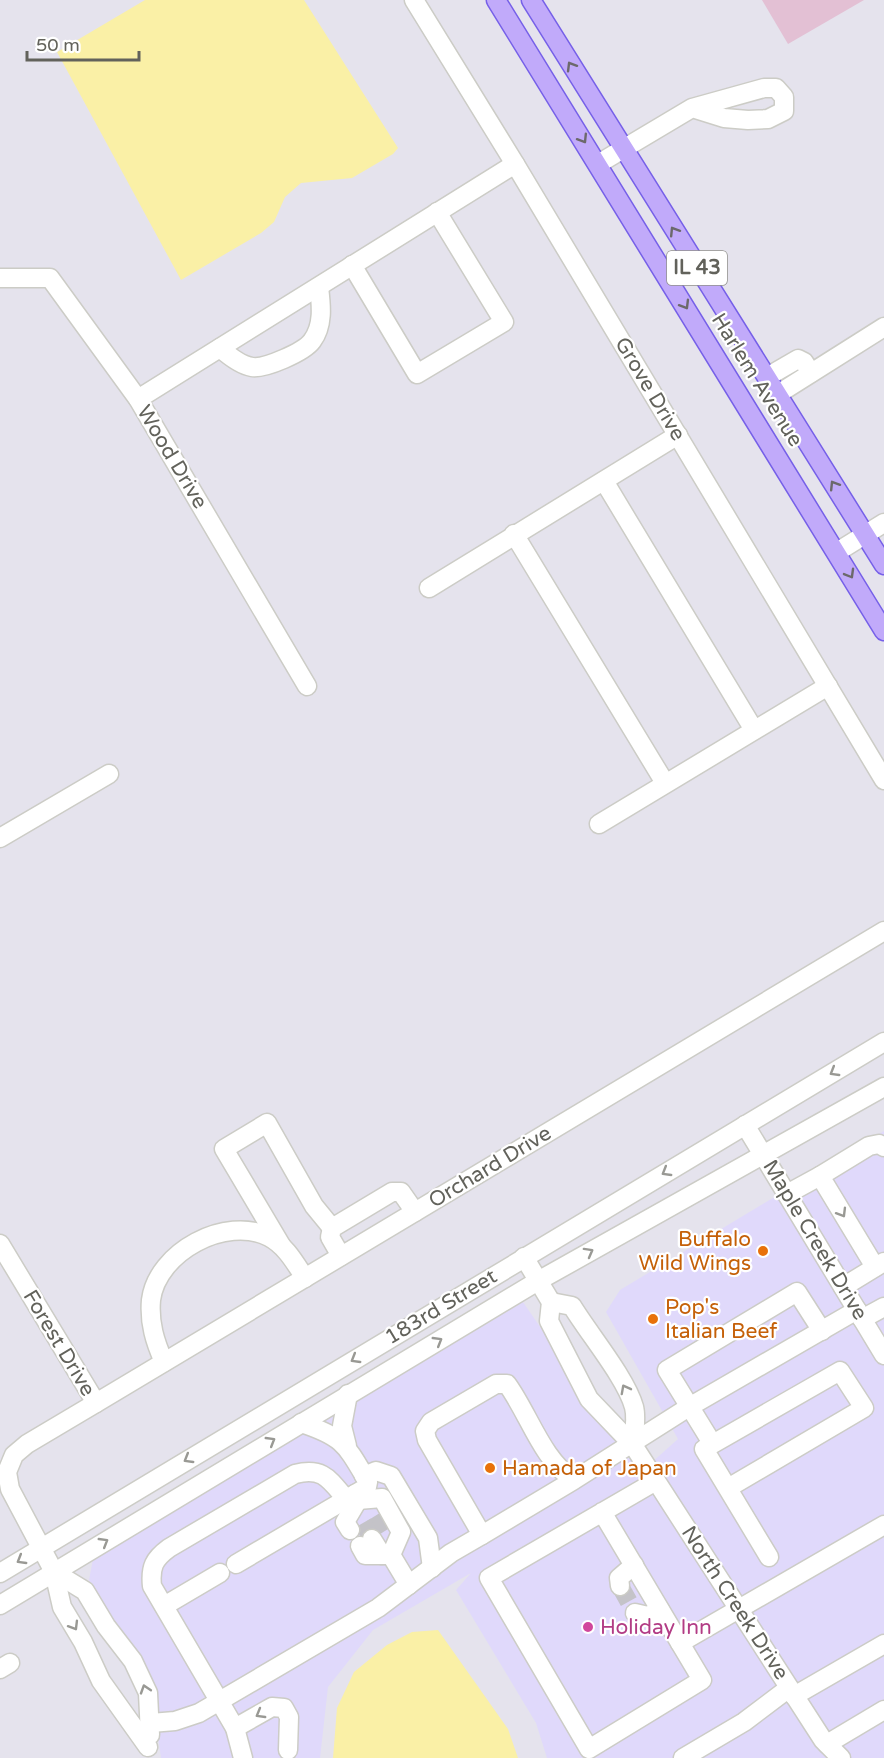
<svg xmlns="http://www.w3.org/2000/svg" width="884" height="1758" font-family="'Varela Round',sans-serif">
<rect width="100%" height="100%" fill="#e5e3ed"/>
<path fill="#e0d9fb" d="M884 1131V1758H547L536 1723 456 1590 471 1573 373 1630 328 1687 320 1758H161L150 1679 95 1601 89 1580 93 1559 523 1302 640 1473 678 1439 606 1312 620 1290Z"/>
<path fill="#e3c0d4" d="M762 0H864L788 44Z"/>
<g fill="#faf0a6">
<path d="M145 0H304L398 148 393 154 352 178 301 183 285 197 274 222 261 233 181 280 57 52Z"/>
<path d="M438 1630 508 1729 518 1758H333L337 1708 354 1672 387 1645 412 1632Z"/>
</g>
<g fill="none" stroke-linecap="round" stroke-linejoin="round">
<g stroke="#c4c3c8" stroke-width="18" stroke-dasharray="18 9" stroke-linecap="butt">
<path d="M375 1516 385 1532"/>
<path d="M363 1523 372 1539"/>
<path d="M620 1586 635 1613"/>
</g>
<g stroke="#ccccc6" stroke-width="21">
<g id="minor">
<path d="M414 0 515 164 884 780"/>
<path d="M598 164 692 108 764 88H776L784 97V111L768 119 748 120 724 118 692 108"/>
<path d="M352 265 417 374 504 322 437 212"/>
<path d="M0 278H50L138 399 307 686"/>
<path d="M220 348C229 356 240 365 252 367 265 369 304 352 312 341 324 325 321 304 319 287"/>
<path d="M767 377 798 359 804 362 811 373"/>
<path d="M778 394 884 327"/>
<path d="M138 399 515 164"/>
<path d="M604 481 754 730"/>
<path d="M514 534 665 783"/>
<path d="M837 552 884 523"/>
<path d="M429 588 678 435"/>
<path d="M599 824 828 686"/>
<path d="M0 838 109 774"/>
<path d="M745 1125 884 1355"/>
<path d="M787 1194 820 1176"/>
<path d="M0 1244 96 1403 27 1444 14 1455 7 1472 10 1489 54 1572 62 1607 83 1642 101 1681 148 1747"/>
<path d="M281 1245 224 1149 267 1123 314 1206 332 1228"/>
<path d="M341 1256 330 1237 332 1228 392 1192H401L415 1212"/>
<path d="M524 1257 551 1302 549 1321 589 1399 633 1445 823 1740 841 1758"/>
<path d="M875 1267 820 1176 869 1146 879 1144 884 1147"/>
<path d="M843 1287 884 1262"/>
<path d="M551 1302 572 1306C589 1334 626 1378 634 1407 637 1418 634 1434 633 1445"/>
<path d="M862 1319 884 1307"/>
<path d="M164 1362C155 1342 149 1323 151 1300 157 1252 226 1215 269 1237 286 1246 295 1263 305 1278"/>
<path d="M96 1403 884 931"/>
<path d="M301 1423C344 1437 346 1445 368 1482L367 1487 355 1494 358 1500 345 1522 350 1530"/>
<path d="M712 1443 667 1370 797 1292 822 1331"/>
<path d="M347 1446 342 1426 348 1394"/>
<path d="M364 1476 376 1471 391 1476 428 1538 432 1568"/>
<path d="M574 1480 482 1535 427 1440 425 1431 431 1422 496 1384H507C529 1414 542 1460 574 1480L689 1407 857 1310"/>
<path d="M728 1488 864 1408 840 1371 704 1449 769 1557"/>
<path d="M358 1500 382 1498 401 1532 391 1555"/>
<path d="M602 1512 702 1680 589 1749 489 1578 656 1481"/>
<path d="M372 1539 382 1555"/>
<path d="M360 1546 365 1555H391"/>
<path d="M391 1555 409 1585"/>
<path d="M236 1564 355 1494"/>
<path d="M54 1572 85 1591 106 1626 133 1661 148 1693 150 1735"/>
<path d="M0 1573 884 1042"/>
<path d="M620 1586 619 1578 634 1565"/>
<path d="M0 1605 538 1281 884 1087"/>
<path d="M164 1606 220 1573"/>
<path d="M635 1613 648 1616 660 1610"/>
<path d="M680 1643 884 1525"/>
<path d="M0 1669 10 1663"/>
<path d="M794 1696 884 1644"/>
<path d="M151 1723 175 1721 199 1713 378 1608 451 1553 482 1535"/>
<path d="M235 1728 272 1707 284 1708 289 1717 288 1750"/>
<path d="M827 1744 884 1710"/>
<path d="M243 1758 235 1728 152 1586C150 1567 154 1559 169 1548L295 1474C323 1467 329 1479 346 1499"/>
<path d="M683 1758 744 1722 789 1688"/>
</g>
</g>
<g stroke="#7660e8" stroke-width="21">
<g id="major">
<path d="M496 0 884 631"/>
<path d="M531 0 884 565"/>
</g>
</g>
<use href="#minor" stroke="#fff" stroke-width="18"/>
<use href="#major" stroke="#c1aafa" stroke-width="18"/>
</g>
<defs><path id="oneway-chevron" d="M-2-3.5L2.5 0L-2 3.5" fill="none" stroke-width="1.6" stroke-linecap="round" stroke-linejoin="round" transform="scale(1.5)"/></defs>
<g stroke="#6c696b">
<use href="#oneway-chevron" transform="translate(571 66) rotate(-121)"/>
<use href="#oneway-chevron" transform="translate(583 139) rotate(58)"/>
<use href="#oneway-chevron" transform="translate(674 231) rotate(-122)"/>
<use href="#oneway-chevron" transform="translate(685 305) rotate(59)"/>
<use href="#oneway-chevron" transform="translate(834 485) rotate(-122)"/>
<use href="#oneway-chevron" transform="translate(850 574) rotate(60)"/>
</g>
<g stroke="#999994">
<use href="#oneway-chevron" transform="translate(834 1072) rotate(149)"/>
<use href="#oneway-chevron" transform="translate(666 1172) rotate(149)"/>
<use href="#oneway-chevron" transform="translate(842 1213) rotate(59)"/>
<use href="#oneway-chevron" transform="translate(589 1252) rotate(-29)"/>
<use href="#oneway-chevron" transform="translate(438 1341) rotate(-31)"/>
<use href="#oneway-chevron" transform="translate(355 1359) rotate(149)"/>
<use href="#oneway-chevron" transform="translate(625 1389) rotate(-118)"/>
<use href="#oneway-chevron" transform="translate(271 1441) rotate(-31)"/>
<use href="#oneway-chevron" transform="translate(188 1459) rotate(149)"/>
<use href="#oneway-chevron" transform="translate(104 1542) rotate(-31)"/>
<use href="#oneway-chevron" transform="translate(21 1560) rotate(149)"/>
<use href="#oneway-chevron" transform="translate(74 1626) rotate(59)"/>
<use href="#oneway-chevron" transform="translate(145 1689) rotate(-108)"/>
<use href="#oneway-chevron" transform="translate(260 1714) rotate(150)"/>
</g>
<g fill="#e8710a" stroke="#fff" stroke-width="2">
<circle cx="763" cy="1251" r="6"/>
<circle cx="653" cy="1319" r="6"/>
<circle cx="490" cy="1468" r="6"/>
</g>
<circle fill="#d1479c" stroke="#fff" stroke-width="2" cx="588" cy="1627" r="6"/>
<g text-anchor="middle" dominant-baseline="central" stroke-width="4.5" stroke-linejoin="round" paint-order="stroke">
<rect fill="#fff" stroke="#91918c" stroke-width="1.5" x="667" y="251" width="60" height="34" rx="4.5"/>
<g font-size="20" font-weight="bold" fill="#62625b">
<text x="697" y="268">IL 43</text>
</g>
<g font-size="21" fill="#62625b" stroke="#fff">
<text transform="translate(757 380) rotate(58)">Harlem Avenue</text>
<text transform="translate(650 389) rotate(59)">Grove Drive</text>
<text transform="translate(172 457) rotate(59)">Wood Drive</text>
<text transform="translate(490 1167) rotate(-31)">Orchard Drive</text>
<text transform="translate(815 1240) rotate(59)">Maple Creek Drive</text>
<text transform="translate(441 1307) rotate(-31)">183rd Street</text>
<text transform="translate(59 1343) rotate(59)">Forest Drive</text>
<text transform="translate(735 1603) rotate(57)">North Creek Drive</text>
</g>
<g font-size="21" fill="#c56008" stroke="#fff" text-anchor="start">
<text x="751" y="1239" text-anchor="end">Buffalo<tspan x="751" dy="24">Wild Wings</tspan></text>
<text x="665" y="1307">Pop's<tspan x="665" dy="24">Italian Beef</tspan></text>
<text x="502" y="1468">Hamada of Japan</text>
</g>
<g font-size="21" fill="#b23c85" stroke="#fff" text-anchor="start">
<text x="600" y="1627">Holiday Inn</text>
</g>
</g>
<path d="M27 51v9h112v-9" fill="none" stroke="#62625b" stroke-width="3"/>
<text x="36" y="51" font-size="18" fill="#62625b" stroke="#ffffff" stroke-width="4.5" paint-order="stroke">50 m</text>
</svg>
